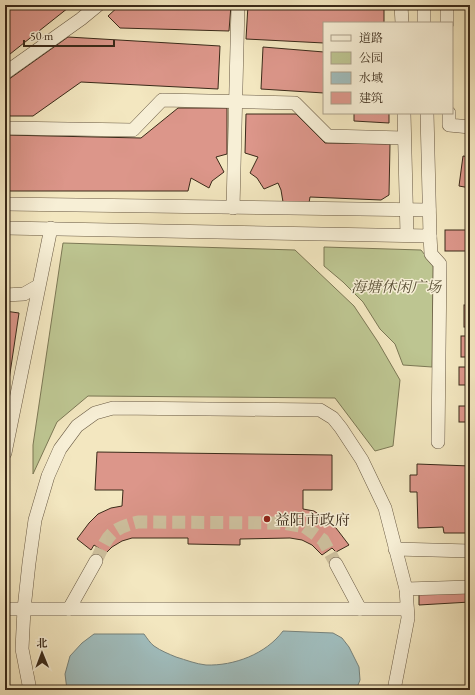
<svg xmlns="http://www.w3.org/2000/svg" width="475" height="695" font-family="'EB Garamond','Noto Serif SC',serif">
<rect width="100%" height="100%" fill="#f3e7c0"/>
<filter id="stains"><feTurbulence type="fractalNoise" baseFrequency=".005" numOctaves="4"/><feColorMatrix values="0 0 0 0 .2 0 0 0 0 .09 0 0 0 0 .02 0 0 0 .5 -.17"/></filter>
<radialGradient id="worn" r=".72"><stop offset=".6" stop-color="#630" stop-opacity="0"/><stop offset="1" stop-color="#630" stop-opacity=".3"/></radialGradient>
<g fill="#bdc591" stroke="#7c7855">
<path d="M63 243 295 250 354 306 378 342 400 380 393 446 375 451 335 398 88 396 57 422 33 474V445Z"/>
<path d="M324 247 421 250 433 265 432 367 403 365 395 344 380 329 363 302 343 282 324 266Z"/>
</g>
<path fill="#a0bdbd" stroke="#77827b" d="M283 631 333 633 342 638 349 647 359 667 360 680 356 690H67L65 674 70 656 82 643 94 634H144C147 638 150 643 154 646 161 651 169 654 176 657 186 660 196 664 206 665 234 666 266 654 283 631Z"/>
<g fill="#dc968a" stroke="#3a2a19">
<path d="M5 5H68V8L5 58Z"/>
<path d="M120 5H231L229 31 120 28 108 16Z"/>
<path d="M248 5H399V8L384 7V23H324V43L246 39Z"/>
<path d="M68 37 220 46 218 89 81 82 33 116H10L5 109V82Z"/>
<path d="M263 47 324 52V93L261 89Z"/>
<path d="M178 108H227V154L216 157 224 172 212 181 209 188 191 178 188 191H5V135L141 138Z"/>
<path d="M354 113H389V123L354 121Z"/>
<path d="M246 114H296L325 143 390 144 389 195 381 200 310 197 309 203 283 202 281 190 278 183 264 189 257 178 250 173 258 157 245 153Z"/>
<path d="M463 156 470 157V188L459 186Z"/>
<rect x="445" y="230" width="21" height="21"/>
<rect x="466" y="273" width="4" height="19"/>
<rect x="464" y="305" width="6" height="22"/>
<path d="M5 311 19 313 5 407Z"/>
<rect x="461" y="336" width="9" height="21"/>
<rect x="459" y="367" width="11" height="18"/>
<rect x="459" y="406" width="11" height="16"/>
<path d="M97 452 332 455V490H303V509L314 511 326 519 336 528 349 545 336 552 332 548 322 555 312 545 302 540 290 538 240 539V545L188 544V538H132L122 541 112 547 106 553 94 545 91 550 77 539 89 523 98 514 111 508 122 506 123 490H95Z"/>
<path d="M417 464 470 466V533H444L443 527 418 528 417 492H410V475H417Z"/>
<path d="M470 590V602L419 605V593Z"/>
</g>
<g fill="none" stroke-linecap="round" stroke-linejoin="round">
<path stroke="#cec19f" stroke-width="13" stroke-dasharray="13 6" stroke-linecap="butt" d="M96 561C108 535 110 529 138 522L283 523 305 527 323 540 336 564"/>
<g stroke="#685943" stroke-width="14">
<g id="minor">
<path d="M401 5 402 23"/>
<path d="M424 5V23"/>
<path d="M447 5V23"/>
<path d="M5 73 81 19 98 5"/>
<path d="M404 113 407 235"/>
<path d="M449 113V125L470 127"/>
<path d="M5 128 133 130 162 100 295 103 328 136 404 138"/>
<path d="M5 204 429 210"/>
<path d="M233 208 238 5"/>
<path d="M5 228 430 236 427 113"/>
<path d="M430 236 431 254 440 264 438 442"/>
<path d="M5 295 24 294 38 286"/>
<path d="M5 453 51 228"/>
<path d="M395 549 470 551"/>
<path d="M336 564 360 609"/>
<path d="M406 589 470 587"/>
<path d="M5 609H407"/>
<path d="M69 609 96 561"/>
<path d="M30 690 22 649 24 609 29 563 35 520 48 476 60 449 77 426 95 413 113 408 320 410 333 418 341 428 362 460 385 508 406 589 408 618 394 690"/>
</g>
</g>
<use href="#minor" stroke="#f7efd6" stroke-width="13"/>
</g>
<circle fill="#8f2418" stroke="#f7efd6" stroke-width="1.5" cx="267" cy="519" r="4"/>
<g text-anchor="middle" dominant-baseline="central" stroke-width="3" stroke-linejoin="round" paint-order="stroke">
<g font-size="15" font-style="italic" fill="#5b5137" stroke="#f7efd6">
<text x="396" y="286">海塘休闲广场</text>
</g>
<g font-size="15" fill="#3a2a19" stroke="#f7efd6" text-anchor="start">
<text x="275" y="519">益阳市政府</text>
</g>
</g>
<rect width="475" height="695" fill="none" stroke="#f3e7c0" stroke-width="20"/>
<rect x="6" y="6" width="463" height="683" fill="none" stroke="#3a2a19" stroke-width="2"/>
<rect x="10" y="10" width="455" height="675" fill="none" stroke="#3a2a19"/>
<rect x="323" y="22" width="130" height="92" fill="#f7efd6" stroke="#aba08a"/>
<rect x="331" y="35" width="20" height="6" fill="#f7efd6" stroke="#aba08a"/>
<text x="359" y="42" font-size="12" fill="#3a2a19">道路</text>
<rect x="331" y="52" width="20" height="12" fill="#bdc591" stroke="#aba08a"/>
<text x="359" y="62" font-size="12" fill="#3a2a19">公园</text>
<rect x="331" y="72" width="20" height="12" fill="#a0bdbd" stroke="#aba08a"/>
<text x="359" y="82" font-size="12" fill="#3a2a19">水域</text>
<rect x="331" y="92" width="20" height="12" fill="#dc968a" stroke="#aba08a"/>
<text x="359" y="102" font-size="12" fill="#3a2a19">建筑</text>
<g transform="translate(42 653) rotate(359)" stroke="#f7efd6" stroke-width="3" paint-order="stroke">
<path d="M0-3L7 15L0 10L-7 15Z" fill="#3a2a19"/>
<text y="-6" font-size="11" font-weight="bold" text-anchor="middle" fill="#3a2a19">北</text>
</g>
<path d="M24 40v6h90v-6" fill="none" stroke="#3a2a19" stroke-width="2"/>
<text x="30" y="40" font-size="12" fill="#3a2a19" stroke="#f7efd6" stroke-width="3" paint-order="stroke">50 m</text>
<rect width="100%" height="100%" filter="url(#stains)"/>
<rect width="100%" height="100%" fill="url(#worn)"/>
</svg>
